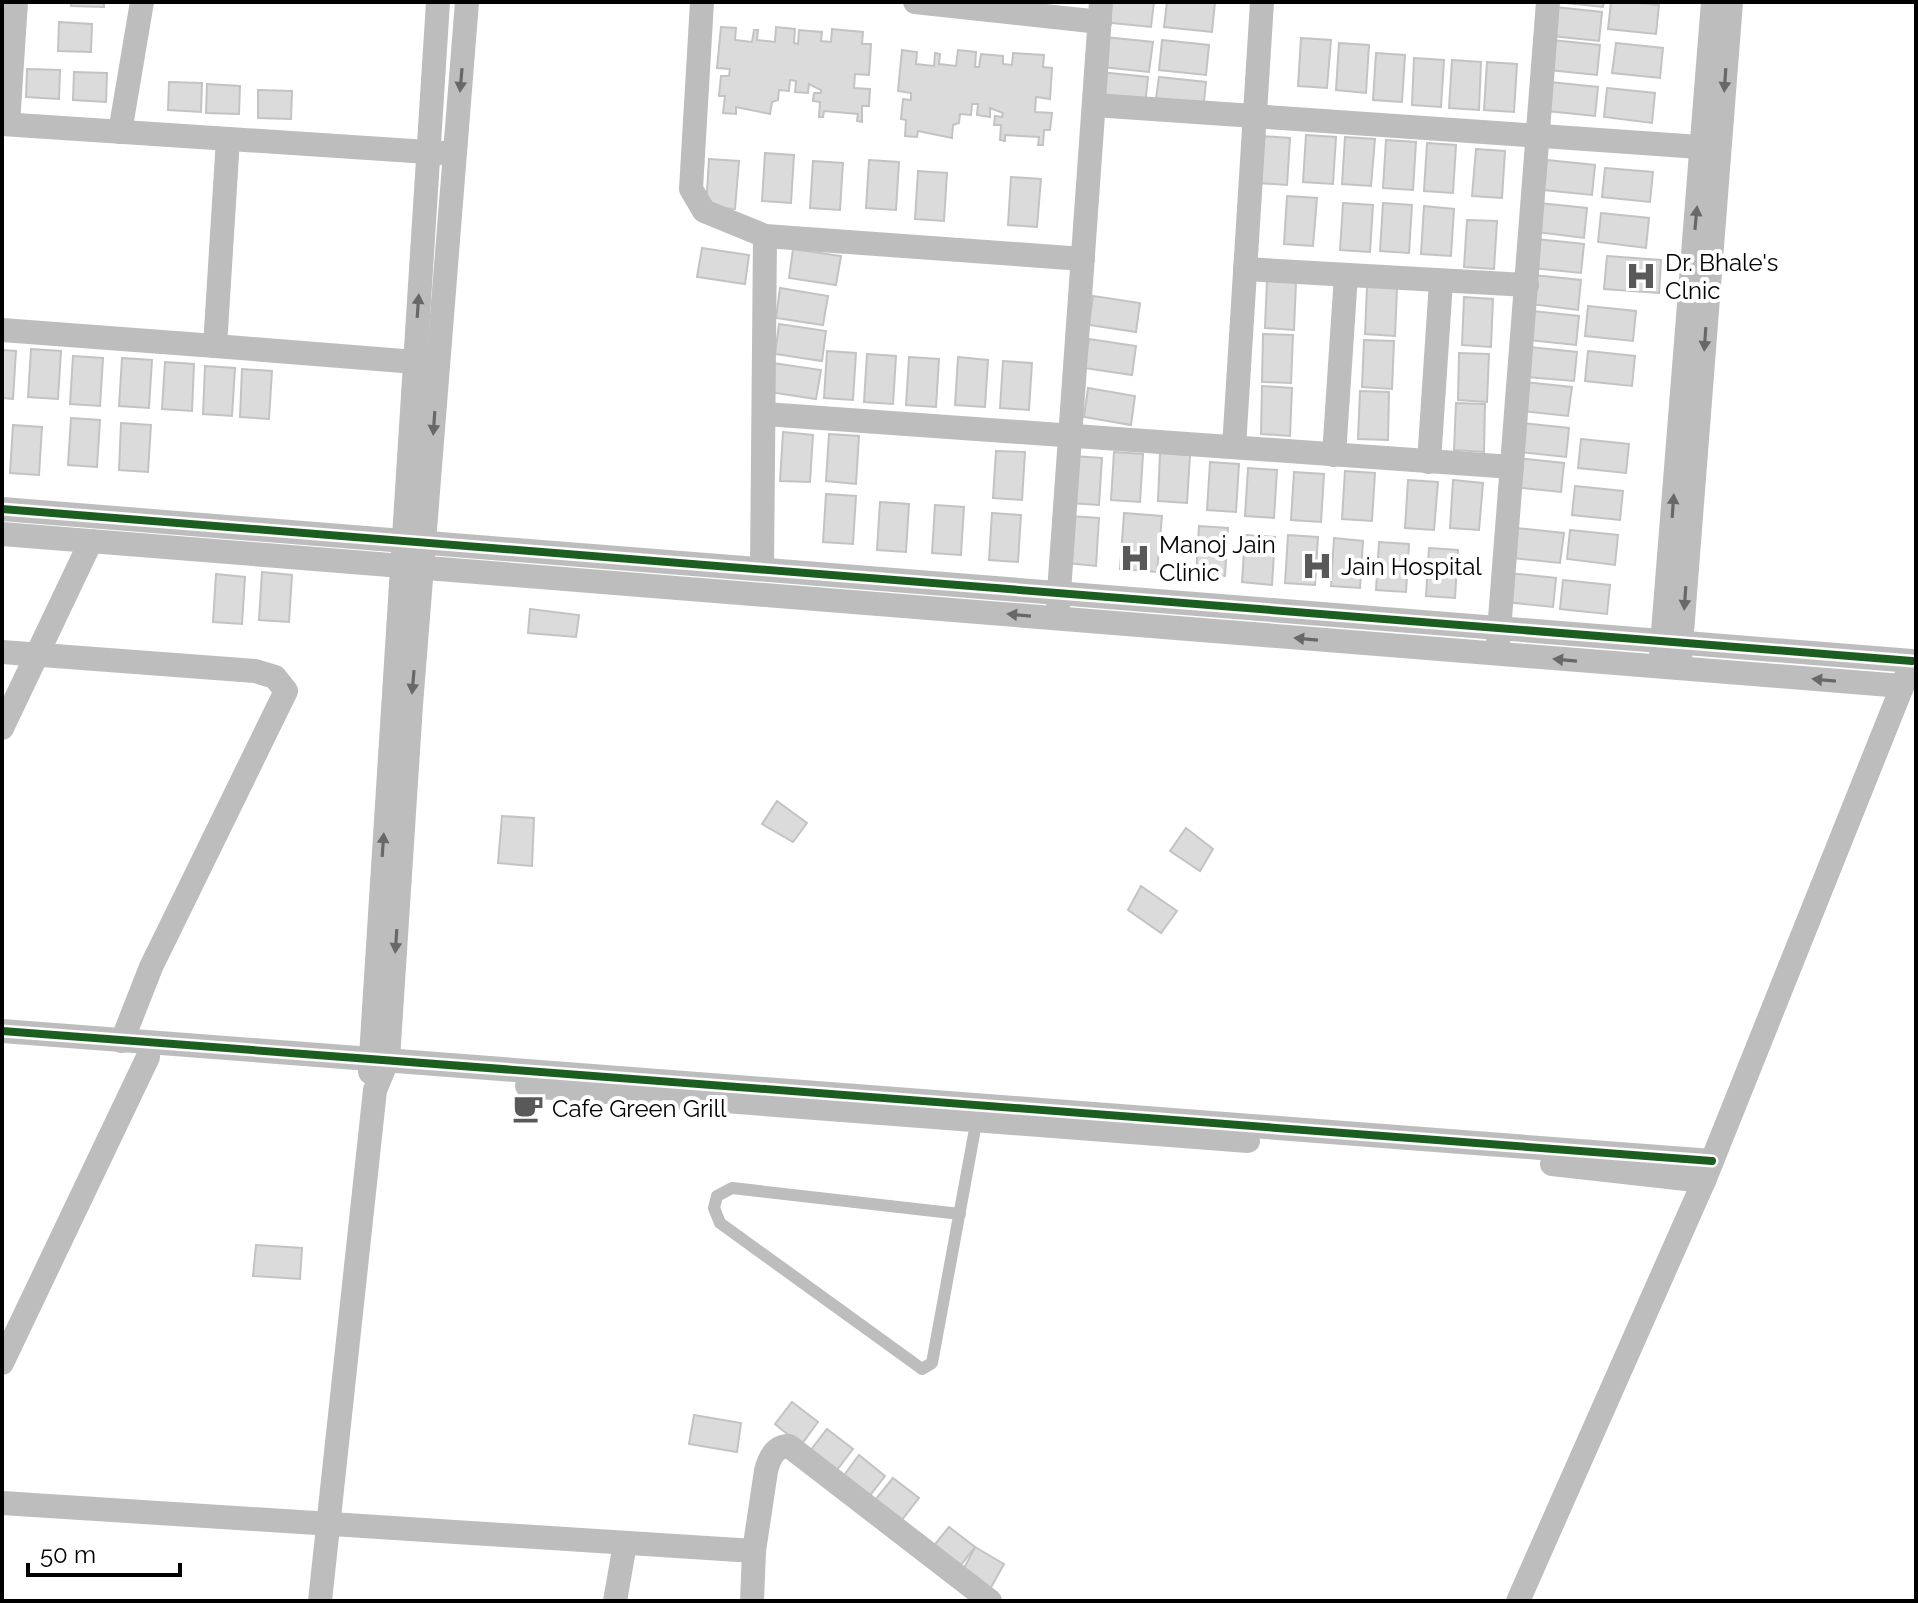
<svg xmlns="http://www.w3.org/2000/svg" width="1918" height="1603" font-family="Raleway,sans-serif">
<rect width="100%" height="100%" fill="#fff"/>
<g fill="#dbdbdb" stroke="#c3c3c3" stroke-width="2">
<path d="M71 2H104V7L71 6Z"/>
<path d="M1105 2H1154L1151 27 1103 22Z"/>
<path d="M1167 2H1215L1212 32 1164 27Z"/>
<path d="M1556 2H1604L1603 7Z"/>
<path d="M1628 2 1659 5 1656 34 1608 29 1611 2Z"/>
<path d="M1555 7 1602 12 1599 41 1552 36Z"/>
<path d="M59 22 92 24 91 52 58 51Z"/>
<path d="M721 27 736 28 735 40 752 42 754 30H758L757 40 775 42 776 27 795 29 794 43 798 44 799 30 822 32 821 41 831 42 832 29 863 32 862 44H871L869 75 855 74 854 88 870 89 869 106H862V122L857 121 858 114 824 111 823 117H819L820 102 813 101 814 93H821V90L809 84 808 93 795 92 796 81 790 80 789 91 779 90 778 100 772 102 770 114 736 107V114L723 113 725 96H719L721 76H729L730 69 717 68Z"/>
<path d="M1105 37 1153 42 1149 72 1102 67Z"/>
<path d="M1301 38 1331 40 1327 88 1298 86Z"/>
<path d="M1162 40 1209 45 1206 75 1159 70Z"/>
<path d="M1552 40 1600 45 1597 75 1549 70Z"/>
<path d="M1339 43 1369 45 1366 93 1336 90Z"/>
<path d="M1616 43 1663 48 1660 78 1612 73Z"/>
<path d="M902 50 917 52 916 64 934 66 935 53 940 54 939 64 956 66 958 50 976 52 975 67H979L981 54 1003 56V64L1012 65 1013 53 1044 55 1043 67 1052 68 1050 99 1036 97 1035 112 1052 113 1050 130H1044L1043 145H1038L1039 137 1005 135V141L1000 140 1001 125H994L995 116 1002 117 1003 113 990 108V117L977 115 978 104H972L971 115 960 114 959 123 953 125 952 138 918 131 917 137 905 136 906 120 901 119 903 99 911 100V93L898 91Z"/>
<path d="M1376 53 1405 55 1402 102 1373 100Z"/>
<path d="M1414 58 1444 60 1441 107 1412 105Z"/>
<path d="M1452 60 1481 62 1479 110 1449 108Z"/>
<path d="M1487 62 1517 64 1514 112 1484 110Z"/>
<path d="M27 69 60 70 59 99 26 97Z"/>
<path d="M74 72 107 73 106 102 73 100Z"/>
<path d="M1100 72 1148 77 1145 106 1097 101Z"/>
<path d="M1159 77 1206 82 1203 111 1155 106Z"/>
<path d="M169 82 202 83 201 112 168 110Z"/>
<path d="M1550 82 1598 87 1595 116 1547 111Z"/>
<path d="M207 84 240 86 239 114 206 113Z"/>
<path d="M1607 88 1655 93 1652 123 1604 117Z"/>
<path d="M258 90 292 91 291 119 258 118Z"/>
<path d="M1306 135 1336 137 1333 184 1303 182Z"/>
<path d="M1261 136 1290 138 1287 185 1258 183Z"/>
<path d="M1345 137 1375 139 1371 186 1342 184Z"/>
<path d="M1386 140 1416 142 1413 190 1383 188Z"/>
<path d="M1427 143 1456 145 1453 193 1424 191Z"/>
<path d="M1476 149 1505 151 1502 198 1472 196Z"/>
<path d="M765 153 794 155 791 203 762 201Z"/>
<path d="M709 159 739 161 735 209 706 207Z"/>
<path d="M869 160 899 162 896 210 866 208Z"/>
<path d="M1547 160 1595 165 1592 195 1544 190Z"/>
<path d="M813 161 843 163 840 210 810 208Z"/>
<path d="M1605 168 1653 172 1650 202 1602 197Z"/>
<path d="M918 171 947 173 944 221 915 219Z"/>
<path d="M1011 177 1041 179 1037 227 1008 225Z"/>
<path d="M1287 196 1317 198 1313 246 1284 244Z"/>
<path d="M1343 203 1373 205 1370 252 1340 250Z"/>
<path d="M1383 203 1412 205 1409 253 1380 251Z"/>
<path d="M1539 203 1587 208 1584 238 1536 232Z"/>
<path d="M1424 206 1454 209 1451 256 1421 254Z"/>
<path d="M1601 213 1649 218 1646 248 1598 242Z"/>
<path d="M1467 220 1497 221 1494 269 1464 267Z"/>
<path d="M1536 239 1584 244 1581 273 1533 268Z"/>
<path d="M702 248 749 255 745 284 697 277Z"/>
<path d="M793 249 841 256 836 285 789 278Z"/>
<path d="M1607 256 1661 260 1659 293 1604 289Z"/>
<path d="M1533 275 1581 280 1578 310 1530 304Z"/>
<path d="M1267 280 1296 282 1294 330 1265 328Z"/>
<path d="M1367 286 1397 288 1395 336 1365 334Z"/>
<path d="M780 288 828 296 823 325 776 318Z"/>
<path d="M1093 296 1140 303 1136 332 1089 325Z"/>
<path d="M1464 297 1493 299 1491 347 1462 345Z"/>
<path d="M1588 306 1636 311 1633 341 1585 336Z"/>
<path d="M1532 311 1579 316 1576 345 1529 340Z"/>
<path d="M779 324 826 331 822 361 775 354Z"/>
<path d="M1263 334 1293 335 1291 383 1262 382Z"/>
<path d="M1089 339 1136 346 1132 375 1084 368Z"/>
<path d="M1364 340 1394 341 1392 389 1362 387Z"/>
<path d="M1529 347 1577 352 1574 381 1527 377Z"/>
<path d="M31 349 61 351 58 399 28 397Z"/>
<path d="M2 350 16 351 13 399 2 398Z"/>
<path d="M827 351 856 353 853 400 824 398Z"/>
<path d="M1588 351 1635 356 1632 386 1585 381Z"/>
<path d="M1459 353 1489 354 1487 402 1458 400Z"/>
<path d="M867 354 896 356 893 404 864 402Z"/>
<path d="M73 356 103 358 100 406 70 404Z"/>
<path d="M909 357 939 359 936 407 906 405Z"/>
<path d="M958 357 988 360 985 407 955 405Z"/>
<path d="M122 358 152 360 149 408 119 406Z"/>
<path d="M1003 361 1032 363 1029 410 1000 408Z"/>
<path d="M165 362 194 364 192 411 162 409Z"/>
<path d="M773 363 821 370 816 399 769 392Z"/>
<path d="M205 366 235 368 232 416 203 414Z"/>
<path d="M242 369 272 371 269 419 240 417Z"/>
<path d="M1524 382 1572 387 1568 416 1521 411Z"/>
<path d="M1262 386 1292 388 1290 436 1261 434Z"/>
<path d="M1088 388 1135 396 1131 425 1084 417Z"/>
<path d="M1360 391 1389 392 1388 440 1358 439Z"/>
<path d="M1456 403 1485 404 1484 452 1454 450Z"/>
<path d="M71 418 100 420 97 467 68 465Z"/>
<path d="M121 423 151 425 148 472 119 470Z"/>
<path d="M1521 423 1569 428 1566 457 1519 452Z"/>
<path d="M13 425 42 427 39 475 10 473Z"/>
<path d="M783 432 813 435 810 482 780 481Z"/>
<path d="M829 434 859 436 856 484 826 481Z"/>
<path d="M1581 439 1629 444 1626 473 1578 468Z"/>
<path d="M996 451 1025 452 1022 500 993 498Z"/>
<path d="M1114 452 1143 454 1140 502 1111 500Z"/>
<path d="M1160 453 1190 455 1187 503 1158 501Z"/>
<path d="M1073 456 1102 458 1099 505 1070 503Z"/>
<path d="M1516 458 1564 463 1561 492 1513 487Z"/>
<path d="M1210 462 1239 464 1236 512 1207 510Z"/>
<path d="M1248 468 1277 470 1274 518 1245 516Z"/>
<path d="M1345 471 1375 473 1372 521 1342 519Z"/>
<path d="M1294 472 1324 474 1321 522 1291 520Z"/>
<path d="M1408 480 1438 482 1434 530 1405 528Z"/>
<path d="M1453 480 1483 483 1479 530 1450 528Z"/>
<path d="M1575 486 1623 491 1620 520 1572 515Z"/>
<path d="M826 494 856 496 853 544 823 542Z"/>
<path d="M880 502 909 504 906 552 877 550Z"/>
<path d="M935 505 964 507 961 555 932 553Z"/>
<path d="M992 513 1021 515 1018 562 989 560Z"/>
<path d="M1124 513 1162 516 1157 572 1120 569Z"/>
<path d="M1070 516 1099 518 1096 566 1067 563Z"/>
<path d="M1199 526 1228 528 1225 576 1196 574Z"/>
<path d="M1516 528 1564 533 1560 563 1513 558Z"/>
<path d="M1570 530 1618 535 1615 565 1567 559Z"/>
<path d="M1245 535 1275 537 1272 585 1242 582Z"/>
<path d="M1288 535 1318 537 1315 585 1285 583Z"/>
<path d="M1334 538 1363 541 1360 588 1331 586Z"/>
<path d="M1379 542 1409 544 1406 592 1376 590Z"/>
<path d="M1429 548 1458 550 1455 598 1426 596Z"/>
<path d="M262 572 292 575 289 622 259 620Z"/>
<path d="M1509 573 1556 578 1553 607 1506 602Z"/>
<path d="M216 574 245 577 242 624 213 622Z"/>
<path d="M1563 580 1610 585 1607 614 1560 609Z"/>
<path d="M530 609 579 615 576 637 528 633Z"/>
<path d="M777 801 807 823 793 842 762 824Z"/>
<path d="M502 816 534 818 532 866 498 863Z"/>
<path d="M1186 828 1213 849 1200 871 1170 851Z"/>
<path d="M1141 886 1177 911 1161 933 1128 910Z"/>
<path d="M256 1245 302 1248 300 1279 253 1276Z"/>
<path d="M792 1402 818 1422 801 1445 775 1424Z"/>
<path d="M694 1415 741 1423 737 1452 689 1444Z"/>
<path d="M827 1429 853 1449 836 1471 810 1451Z"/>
<path d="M859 1455 885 1476 868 1498 842 1478Z"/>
<path d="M893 1478 919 1498 901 1521 875 1500Z"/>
<path d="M949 1527 975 1547 957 1570 931 1549Z"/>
<path d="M975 1547 1004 1564 990 1589 962 1572Z"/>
</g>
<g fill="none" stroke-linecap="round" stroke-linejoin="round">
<path stroke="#bdbdbd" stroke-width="12" d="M960 1214 732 1188 717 1196 714 1208 720 1223 922 1369 932 1363 977 1118"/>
<g stroke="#bdbdbd" stroke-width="24">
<path d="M702 2 691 189 704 211 765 236 1083 259"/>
<path d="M915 2 1100 22"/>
<path d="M1094 105 1714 148"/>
<path d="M2 124 443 153"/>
<path d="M8 124 16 2"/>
<path d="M120 132 142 2"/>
<path d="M1245 269 1527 285"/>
<path d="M2 330 215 346 228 139"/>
<path d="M215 346 428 363"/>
<path d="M765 414 1512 467"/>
<path d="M1234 447 1262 2"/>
<path d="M1334 455 1346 275"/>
<path d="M1429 462 1441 282"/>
<path d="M2 509 1912 661"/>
<path d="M2 534 1902 686"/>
<path d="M762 569 765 236"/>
<path d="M1058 606 1101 2"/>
<path d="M1498 644 1548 2"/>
<path d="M2 652 255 671 275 677 286 691 151 967 122 1041"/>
<path d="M1661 657 1713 2"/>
<path d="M1680 658 1731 2"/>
<path d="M2 728 91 541"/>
<path d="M2 1031 1712 1161"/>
<path d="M370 1072 438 2"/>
<path d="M527 1086 1248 1141"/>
<path d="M1552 1164 1704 1181"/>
<path d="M2 1363 148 1057"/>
<path d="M2 1503 754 1551"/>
<path d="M320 1601 375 1090 388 1059 411 705 467 2"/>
<path d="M615 1601 625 1544"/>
<path d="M752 1601 754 1551 766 1471C769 1459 774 1446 789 1446L990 1601"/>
<path d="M1518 1601 1704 1181 1908 672"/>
</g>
<g stroke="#fff" stroke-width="13">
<g id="cycleway">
<path d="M2 509 1912 661"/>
<path d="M2 1031 1712 1161"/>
</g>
</g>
<use href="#cycleway" stroke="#1b5e20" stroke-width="8"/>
</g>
<defs><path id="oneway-solid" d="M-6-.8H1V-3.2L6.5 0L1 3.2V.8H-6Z" transform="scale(2)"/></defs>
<g fill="#686868">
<use href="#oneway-solid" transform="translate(461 80) rotate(95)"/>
<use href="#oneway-solid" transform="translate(1725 80) rotate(94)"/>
<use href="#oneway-solid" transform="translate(1696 218) rotate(-85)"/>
<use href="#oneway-solid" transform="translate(418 306) rotate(-86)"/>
<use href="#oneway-solid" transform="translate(1705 339) rotate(94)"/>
<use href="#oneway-solid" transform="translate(434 423) rotate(94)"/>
<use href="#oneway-solid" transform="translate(1673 506) rotate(-86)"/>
<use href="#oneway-solid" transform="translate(1685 598) rotate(94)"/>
<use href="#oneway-solid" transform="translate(1019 615) rotate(-175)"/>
<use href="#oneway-solid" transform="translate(1306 639) rotate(-175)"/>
<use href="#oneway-solid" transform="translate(1565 660) rotate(-175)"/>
<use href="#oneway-solid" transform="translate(1824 680) rotate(-175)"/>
<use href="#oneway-solid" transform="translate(413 682) rotate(95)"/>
<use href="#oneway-solid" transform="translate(383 845) rotate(-86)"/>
<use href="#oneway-solid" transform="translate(396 941) rotate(94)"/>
</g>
<defs>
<g id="hospital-bare" transform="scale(2.4)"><path d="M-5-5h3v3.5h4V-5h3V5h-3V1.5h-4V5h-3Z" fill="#595959" stroke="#fff" stroke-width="2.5" paint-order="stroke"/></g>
<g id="cafe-bare" transform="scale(2.4)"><path d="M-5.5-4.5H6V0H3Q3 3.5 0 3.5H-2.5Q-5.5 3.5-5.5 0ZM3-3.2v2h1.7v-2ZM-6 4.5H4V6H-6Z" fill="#595959" stroke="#fff" stroke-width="2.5" paint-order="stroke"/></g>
</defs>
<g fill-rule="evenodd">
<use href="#hospital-bare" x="1641" y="276"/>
<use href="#hospital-bare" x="1135" y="558"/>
<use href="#hospital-bare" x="1317" y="566"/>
<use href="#cafe-bare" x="528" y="1108"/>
</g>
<g text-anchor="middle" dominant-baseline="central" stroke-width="8" stroke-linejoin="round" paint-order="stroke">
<g font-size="24" fill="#000" stroke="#fff" text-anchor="start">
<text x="1665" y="262">Dr. Bhale's<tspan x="1665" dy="28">Clnic</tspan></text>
<text x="1159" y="544">Manoj Jain<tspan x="1159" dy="28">Clinic</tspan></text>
<text x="1341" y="566">Jain Hospital</text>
<text x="552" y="1108">Cafe Green Grill</text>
</g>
</g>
<rect width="1918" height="1603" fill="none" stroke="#000000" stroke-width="8"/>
<path d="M28 1563v12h152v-12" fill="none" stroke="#000000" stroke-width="4"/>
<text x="40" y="1563" font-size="24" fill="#000000" stroke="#ffffff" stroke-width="6" paint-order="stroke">50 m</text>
</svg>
